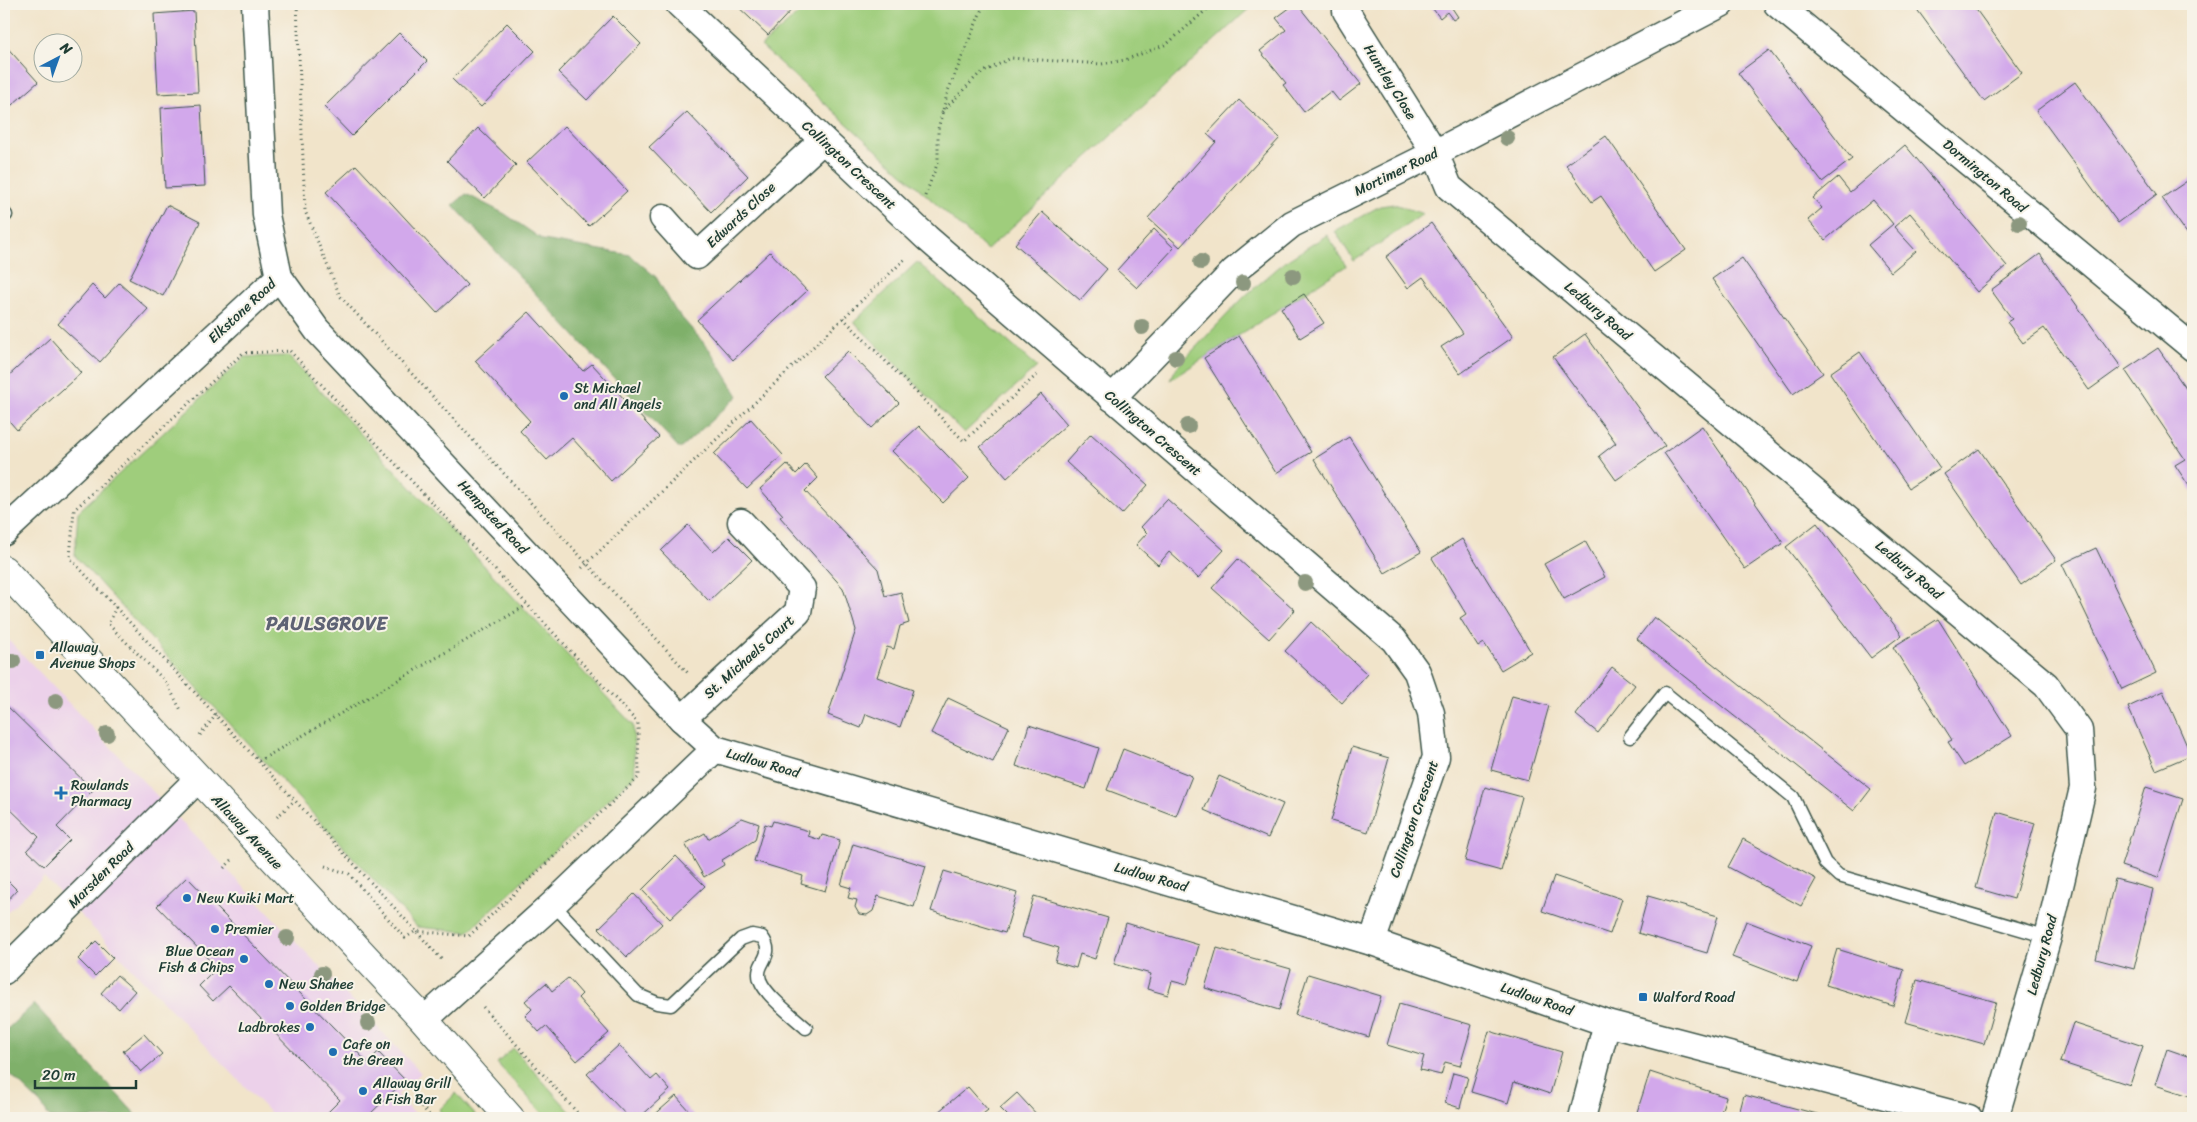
<svg xmlns="http://www.w3.org/2000/svg" width="2197" height="1122" font-family="Sriracha,sans-serif">
<rect width="100%" height="100%" fill="#f7f3e8"/>
<filter id="ink" filterUnits="userSpaceOnUse"><feTurbulence type="fractalNoise" baseFrequency=".02" numOctaves="2"/><feDisplacementMap in="SourceGraphic" scale="10" xChannelSelector="R" yChannelSelector="G"/><feConvolveMatrix kernelMatrix="1 2 1 2 8 2 1 2 1" color-interpolation-filters="sRGB"/></filter>
<filter id="wash" filterUnits="userSpaceOnUse"><feTurbulence type="fractalNoise" baseFrequency=".0096" numOctaves="4" result="noise"/><feDisplacementMap in="SourceGraphic" scale="20" xChannelSelector="R" yChannelSelector="G"/><feGaussianBlur stdDeviation="1.12" result="paint"/><feColorMatrix in="noise" values="0 0 0 0 0 0 0 0 0 0 0 0 0 0 0 0 0 1.4 0 .05"/><feComposite in="paint" operator="in"/></filter>
<g filter="url(#wash)">
<rect width="100%" height="100%" fill="#f1e4ca"/>
<path fill="#ecd1ea" d="M4 635 421 1073 397 1095 418 1118H275L44 877 4 915Z"/>
<g fill="#9fcd7b" stroke="#5f8558">
<path d="M810 4H1254L987 250 761 46Z"/>
<path d="M1394 204 1423 214 1354 261 1335 231 1380 206Z"/>
<path d="M1327 235 1346 266 1170 380 1177 367 1245 296 1286 261Z"/>
<path d="M917 262 1037 367 964 433 854 322Z"/>
<path d="M288 356 633 725 635 775 468 932 417 927 75 556 78 512 245 357Z"/>
<path d="M513 1048 576 1118H547L497 1063Z"/>
<path d="M456 1093 476 1116V1118H446L439 1110Z"/>
</g>
<g fill="#7fb06b" stroke="#4f7650">
<path d="M466 194 505 214 543 240 630 255 656 277 675 310 710 350 738 396 680 449 453 205Z"/>
<path d="M34 1004 139 1118H50L41 1104 4 1068V1032Z"/>
</g>
<g id="blocks">
<g fill="#d2a8eb">
<path d="M735 4H795L796 5 768 35Z"/>
<path d="M1295 4H1297L1361 84 1339 101 1331 91 1304 112 1283 85 1286 83 1260 51 1286 30 1276 18Z"/>
<path d="M1429 4H1452L1450 5 1458 17 1453 20 1447 12 1440 18Z"/>
<path d="M1913 4H1972L2022 73 1984 101Z"/>
<path d="M194 11 198 92 158 94 154 14Z"/>
<path d="M613 16 641 44 587 100 558 72Z"/>
<path d="M507 23 535 51 481 107 452 79Z"/>
<path d="M399 33 427 61 352 136 324 107Z"/>
<path d="M4 44 38 82 4 112Z"/>
<path d="M1769 50 1852 159 1822 182 1738 73Z"/>
<path d="M2075 82 2157 194 2118 223 2036 111Z"/>
<path d="M1239 100 1280 138 1180 247 1148 218 1216 142 1207 134Z"/>
<path d="M201 105 205 186 165 188 161 108Z"/>
<path d="M687 112 748 176 711 212 649 147Z"/>
<path d="M565 126 627 191 589 226 527 162Z"/>
<path d="M478 128 516 165 485 198 447 161Z"/>
<path d="M1606 136 1686 250 1654 272 1601 196 1592 202 1566 165Z"/>
<path d="M1905 145 2007 266 1977 292 1910 213 1894 227 1916 251 1891 272 1868 245 1893 224 1873 200 1825 240 1808 220 1822 208 1813 198 1838 177 1850 192Z"/>
<path d="M356 165 467 285 437 313 326 192Z"/>
<path d="M2193 177V242L2162 198Z"/>
<path d="M167 205 200 222 163 296 129 279Z"/>
<path d="M1042 212 1107 269 1080 300 1015 244Z"/>
<path d="M1431 223 1513 337 1460 374 1441 347 1463 333 1423 277 1408 288 1386 257Z"/>
<path d="M1154 229 1174 248 1137 288 1117 270Z"/>
<path d="M770 252 807 291 733 360 697 320Z"/>
<path d="M2040 254 2121 367 2089 390 2044 328 2023 343 2007 322 2012 319 1991 290Z"/>
<path d="M1742 258 1823 373 1793 394 1712 279Z"/>
<path d="M119 283 148 309 100 362 58 324 92 285 105 298Z"/>
<path d="M1304 294 1324 323 1300 338 1281 308Z"/>
<path d="M529 312 583 371 592 364 659 437 611 481 572 438 547 460 520 431 530 421 475 361Z"/>
<path d="M1585 334 1665 446 1616 480 1599 456 1616 443 1553 357Z"/>
<path d="M1239 336 1311 452 1276 473 1204 358Z"/>
<path d="M50 338 81 373 17 430 4 415V380Z"/>
<path d="M2158 348 2193 399V492L2175 465 2185 459 2125 370Z"/>
<path d="M848 351 899 403 872 428 822 376Z"/>
<path d="M1860 352 1940 468 1909 488 1830 373Z"/>
<path d="M1041 394 1067 424 1007 478 980 447Z"/>
<path d="M751 419 783 455 747 489 714 454Z"/>
<path d="M919 426 969 478 943 503 892 451Z"/>
<path d="M1702 426 1783 543 1745 569 1664 453Z"/>
<path d="M1091 434 1148 485 1122 514 1066 462Z"/>
<path d="M1349 437 1421 552 1385 573 1314 459Z"/>
<path d="M1979 449 2056 560 2021 585 1944 474Z"/>
<path d="M787 464 796 474 806 464 818 478 805 491 878 569 885 596 901 592 909 623 900 626 894 649 887 647 877 677 913 690 900 727 866 714 861 728 828 715 856 630 843 588 780 517 783 515 760 489Z"/>
<path d="M1167 499 1224 550 1198 578 1169 552 1158 565 1136 545 1147 533 1141 527Z"/>
<path d="M1817 523 1902 635 1871 658 1786 547Z"/>
<path d="M688 525 713 552 729 537 752 560 709 601 661 551Z"/>
<path d="M1462 539 1531 652 1501 670 1484 643 1478 647 1460 618 1466 614 1432 558Z"/>
<path d="M1585 541 1605 577 1564 599 1544 564Z"/>
<path d="M2096 548 2156 673 2122 689 2062 564Z"/>
<path d="M1238 559 1295 610 1269 639 1212 588Z"/>
<path d="M1654 617 1871 789 1854 811 1637 639Z"/>
<path d="M1938 619 2012 736 1964 766 1948 742 1952 740 1893 647Z"/>
<path d="M1311 622 1367 674 1342 703 1285 651Z"/>
<path d="M1612 667 1635 685 1598 733 1576 715Z"/>
<path d="M2163 691 2191 755 2156 770 2128 707Z"/>
<path d="M1512 696 1549 706 1528 780 1491 770Z"/>
<path d="M948 698 1009 727 993 762 931 733Z"/>
<path d="M4 703 93 790 57 827 70 840 44 866 27 850 39 837 4 803Z"/>
<path d="M1029 725 1099 748 1086 789 1016 766Z"/>
<path d="M1352 747 1389 758 1368 832 1331 821Z"/>
<path d="M1123 749 1192 776 1176 816 1107 790Z"/>
<path d="M1219 776 1283 804 1268 838 1204 810Z"/>
<path d="M1485 787 1522 797 1501 871 1465 861Z"/>
<path d="M2146 787 2183 799 2158 878 2121 866Z"/>
<path d="M1997 812 2035 823 2014 899 1976 888Z"/>
<path d="M742 818 759 824 755 840 722 860 724 865 704 877 685 844 705 833 708 839Z"/>
<path d="M773 821 809 831 808 836 820 840 822 835 840 840 825 891 801 884 803 876 754 861 765 824 771 826Z"/>
<path d="M1743 839 1816 879 1801 906 1728 867Z"/>
<path d="M853 844 926 866 914 907 878 896 873 911 867 915 859 914 855 907 857 900 848 898 851 888 841 885Z"/>
<path d="M676 856 705 886 670 919 642 890Z"/>
<path d="M944 871 1017 893 1005 933 931 911Z"/>
<path d="M1554 876 1622 899 1610 934 1542 911Z"/>
<path d="M4 877 17 890 4 904Z"/>
<path d="M187 877 368 1063 378 1052 405 1080 366 1118H322L340 1100 229 986 213 1001 199 986 217 968 157 906Z"/>
<path d="M2115 879 2153 889 2134 969 2096 959Z"/>
<path d="M634 894 662 924 627 957 599 928Z"/>
<path d="M1034 896 1108 918 1095 959 1080 954 1076 968 1055 962 1059 948 1022 937Z"/>
<path d="M1648 896 1718 916 1707 953 1638 933Z"/>
<path d="M1746 921 1811 946 1797 982 1732 957Z"/>
<path d="M1126 923 1199 945 1187 985 1172 981 1168 995 1147 989 1151 974 1114 964Z"/>
<path d="M96 941 113 958 95 976 78 959Z"/>
<path d="M1217 948 1291 969 1279 1010 1205 988Z"/>
<path d="M1837 949 1904 970 1893 1006 1826 985Z"/>
<path d="M1308 974 1381 996 1369 1037 1295 1015Z"/>
<path d="M117 975 135 991 119 1009 101 993Z"/>
<path d="M568 978 582 994 578 998 609 1033 577 1061 546 1026 539 1032 525 1016 532 1009 525 1001 546 983 552 991Z"/>
<path d="M1917 980 1996 1002 1984 1044 1905 1022Z"/>
<path d="M1399 1004 1472 1025 1460 1066 1445 1062 1441 1075 1420 1070 1424 1056 1387 1045Z"/>
<path d="M2073 1023 2143 1046 2130 1085 2060 1062Z"/>
<path d="M1489 1031 1562 1052 1550 1094 1514 1082 1508 1103 1471 1092Z"/>
<path d="M144 1034 162 1054 141 1072 123 1051Z"/>
<path d="M619 1045 651 1080 657 1075 670 1090 639 1118H629L587 1074Z"/>
<path d="M2167 1049 2193 1058V1097L2155 1085Z"/>
<path d="M1650 1072 1726 1097 1719 1118H1635Z"/>
<path d="M1453 1073 1468 1077 1460 1108 1445 1103Z"/>
<path d="M968 1087 988 1110 978 1118H933L932 1117Z"/>
<path d="M1017 1093 1040 1118H1010L1000 1108Z"/>
<path d="M1744 1095 1821 1115V1118H1738Z"/>
<path d="M676 1096 695 1118H651Z"/>
</g>
</g>
</g>
<g filter="url(#ink)">
<use href="#blocks" fill-opacity="0" stroke="#3e564a" stroke-width="1"/>
<g fill="none" stroke-linecap="round" stroke-linejoin="round">
<g stroke="#3e564a" stroke-width="15">
<g id="service">
<path d="M4 213 6 215"/>
<path d="M1630 737 1665 693 1793 797 1825 863 1839 876 2048 937"/>
<path d="M553 904 638 995 657 1003 671 1005 741 939 752 935 762 937C777 957 754 962 760 980 766 996 793 1016 806 1028"/>
</g>
</g>
<g stroke="#3e564a" stroke-width="29">
<g id="minor">
<path d="M255 4 266 215 279 277 317 330 682 719 715 749 1372 942 1607 1023 1969 1118"/>
<path d="M679 4 927 238 1394 640 1417 672 1431 713 1436 757 1372 942"/>
<path d="M1777 4 2193 348"/>
<path d="M1346 11 1435 153 1449 187 2046 685 2079 730 2083 788 2048 937 1995 1118"/>
<path d="M663 218 697 256 823 140"/>
<path d="M1112 398 1234 271 1292 224 1435 153 1721 4"/>
<path d="M4 532 279 277"/>
<path d="M682 719 798 612 802 588 741 522"/>
<path d="M4 971 198 779"/>
<path d="M424 1020 553 904 715 749"/>
<path d="M1582 1118 1607 1023"/>
</g>
</g>
<g stroke="#3e564a" stroke-width="30">
<path id="tertiary" d="M4 570 424 1020 510 1118"/>
</g>
<g stroke="#3e564a" stroke-width="3" stroke-dasharray="1 4" stroke-linecap="butt">
<path d="M297 4 305 211 340 296 688 673"/>
<path d="M942 112 978 75 1011 58 1102 64 1125 60 1167 44 1213 4"/>
<path d="M925 196 938 162V129L948 91 984 4"/>
<path d="M843 318 964 441 1039 373"/>
<path d="M290 351 638 723 639 777 469 936 416 931 70 558 74 510 243 353Z"/>
<path d="M582 568 905 259"/>
<path d="M116 607 108 624 166 682 182 712"/>
<path d="M200 735 216 715"/>
<path d="M259 761 527 605"/>
<path d="M277 817 295 800"/>
<path d="M325 866 349 874 405 938 416 931 443 961"/>
<path d="M224 868 233 859"/>
<path d="M483 1007 582 1118"/>
<path d="M415 1099 432 1118"/>
</g>
<use href="#service" stroke="#fff" stroke-width="12"/>
<use href="#minor" stroke="#fff" stroke-width="26"/>
<use href="#tertiary" stroke="#fff" stroke-width="28"/>
</g>
<g fill="#8c987f">
<circle cx="1507" cy="138" r="8"/>
<circle cx="2019" cy="223" r="8"/>
<circle cx="1201" cy="262" r="8"/>
<circle cx="1293" cy="276" r="8"/>
<circle cx="1243" cy="283" r="8"/>
<circle cx="1142" cy="327" r="8"/>
<circle cx="1176" cy="358" r="8"/>
<circle cx="1188" cy="426" r="8"/>
<circle cx="1305" cy="583" r="8"/>
<circle cx="13" cy="661" r="8"/>
<circle cx="56" cy="701" r="8"/>
<circle cx="107" cy="734" r="8"/>
<circle cx="287" cy="938" r="8"/>
<circle cx="322" cy="974" r="8"/>
<circle cx="368" cy="1023" r="8"/>
</g>
</g>
<g fill="#1f6fb2" stroke="#f7f3e8" stroke-width="2">
<circle cx="564" cy="396" r="5"/>
<rect x="35" y="650" width="10" height="10" rx="2.5"/>
<path d="M58.5 785.5h5v5h5v5h-5v5h-5v-5h-5v-5h5z"/>
<circle cx="187" cy="898" r="5"/>
<circle cx="215" cy="929" r="5"/>
<circle cx="244" cy="959" r="5"/>
<circle cx="269" cy="984" r="5"/>
<rect x="1638" y="992" width="10" height="10" rx="2.5"/>
<circle cx="290" cy="1006" r="5"/>
<circle cx="310" cy="1027" r="5"/>
<circle cx="333" cy="1052" r="5"/>
<circle cx="363" cy="1091" r="5"/>
</g>
<g text-anchor="middle" dominant-baseline="central" stroke-width="4" stroke-linejoin="round" paint-order="stroke">
<g font-size="14" fill="#1f3d34" stroke="#f7f3e8">
<text transform="translate(1390 82) rotate(58)">Huntley Close</text>
<text transform="translate(849 165) rotate(43)">Collington Crescent</text>
<text transform="translate(1396 172) rotate(-26)">Mortimer Road</text>
<text transform="translate(1985 176) rotate(40)">Dormington Road</text>
<text transform="translate(741 215) rotate(-43)">Edwards Close</text>
<text transform="translate(242 311) rotate(-43)">Elkstone Road</text>
<text transform="translate(1598 311) rotate(40)">Ledbury Road</text>
<text transform="translate(1153 433) rotate(41)">Collington Crescent</text>
<text transform="translate(493 517) rotate(47)">Hempsted Road</text>
<text transform="translate(1909 570) rotate(40)">Ledbury Road</text>
<text transform="translate(749 657) rotate(-42)">St. Michaels Court</text>
<text transform="translate(763 763) rotate(16)">Ludlow Road</text>
<text transform="translate(1414 819) rotate(-71)">Collington Crescent</text>
<text transform="translate(247 832) rotate(47)">Allaway Avenue</text>
<text transform="translate(101 875) rotate(-45)">Marsden Road</text>
<text transform="translate(1151 877) rotate(16)">Ludlow Road</text>
<text transform="translate(2042 955) rotate(-75)">Ledbury Road</text>
<text transform="translate(1537 999) rotate(19)">Ludlow Road</text>
</g>
<g font-size="14" fill="#1f3d34" stroke="#f7f3e8" text-anchor="start">
<text x="574" y="388">St Michael<tspan x="574" dy="16">and All Angels</tspan></text>
<text x="50" y="647">Allaway<tspan x="50" dy="16">Avenue Shops</tspan></text>
<text x="71" y="785">Rowlands<tspan x="71" dy="16">Pharmacy</tspan></text>
<text x="197" y="898">New Kwiki Mart</text>
<text x="225" y="929">Premier</text>
<text x="234" y="951" text-anchor="end">Blue Ocean<tspan x="234" dy="16">Fish &amp; Chips</tspan></text>
<text x="279" y="984">New Shahee</text>
<text x="1653" y="997">Walford Road</text>
<text x="300" y="1006">Golden Bridge</text>
<text x="300" y="1027" text-anchor="end">Ladbrokes</text>
<text x="343" y="1044">Cafe on<tspan x="343" dy="16">the Green</tspan></text>
<text x="373" y="1083">Allaway Grill<tspan x="373" dy="16">&amp; Fish Bar</tspan></text>
</g>
<g font-size="19" font-weight="bold" letter-spacing="1" fill="#5e6274" stroke="#f7f3e8">
<text x="327" y="623">PAULSGROVE</text>
</g>
</g>
<rect width="2197" height="1122" fill="none" stroke="#f7f3e8" stroke-width="20"/>
<g transform="translate(58 58) rotate(41)"><circle r="24" fill="#f7f3e8" stroke="#a1aaa0"/>
<path d="M0-4L9 19L0 12L-9 19Z" fill="#1f6fb2"/>
<text y="-8" font-size="14" font-weight="bold" text-anchor="middle" fill="#1f3d34">N</text>
</g>
<path d="M35 1080v8h101v-8" fill="none" stroke="#1f3d34" stroke-width="2.5"/>
<text x="42" y="1080" font-size="15" fill="#1f3d34" stroke="#f7f3e8" stroke-width="4" paint-order="stroke">20 m</text>
</svg>
